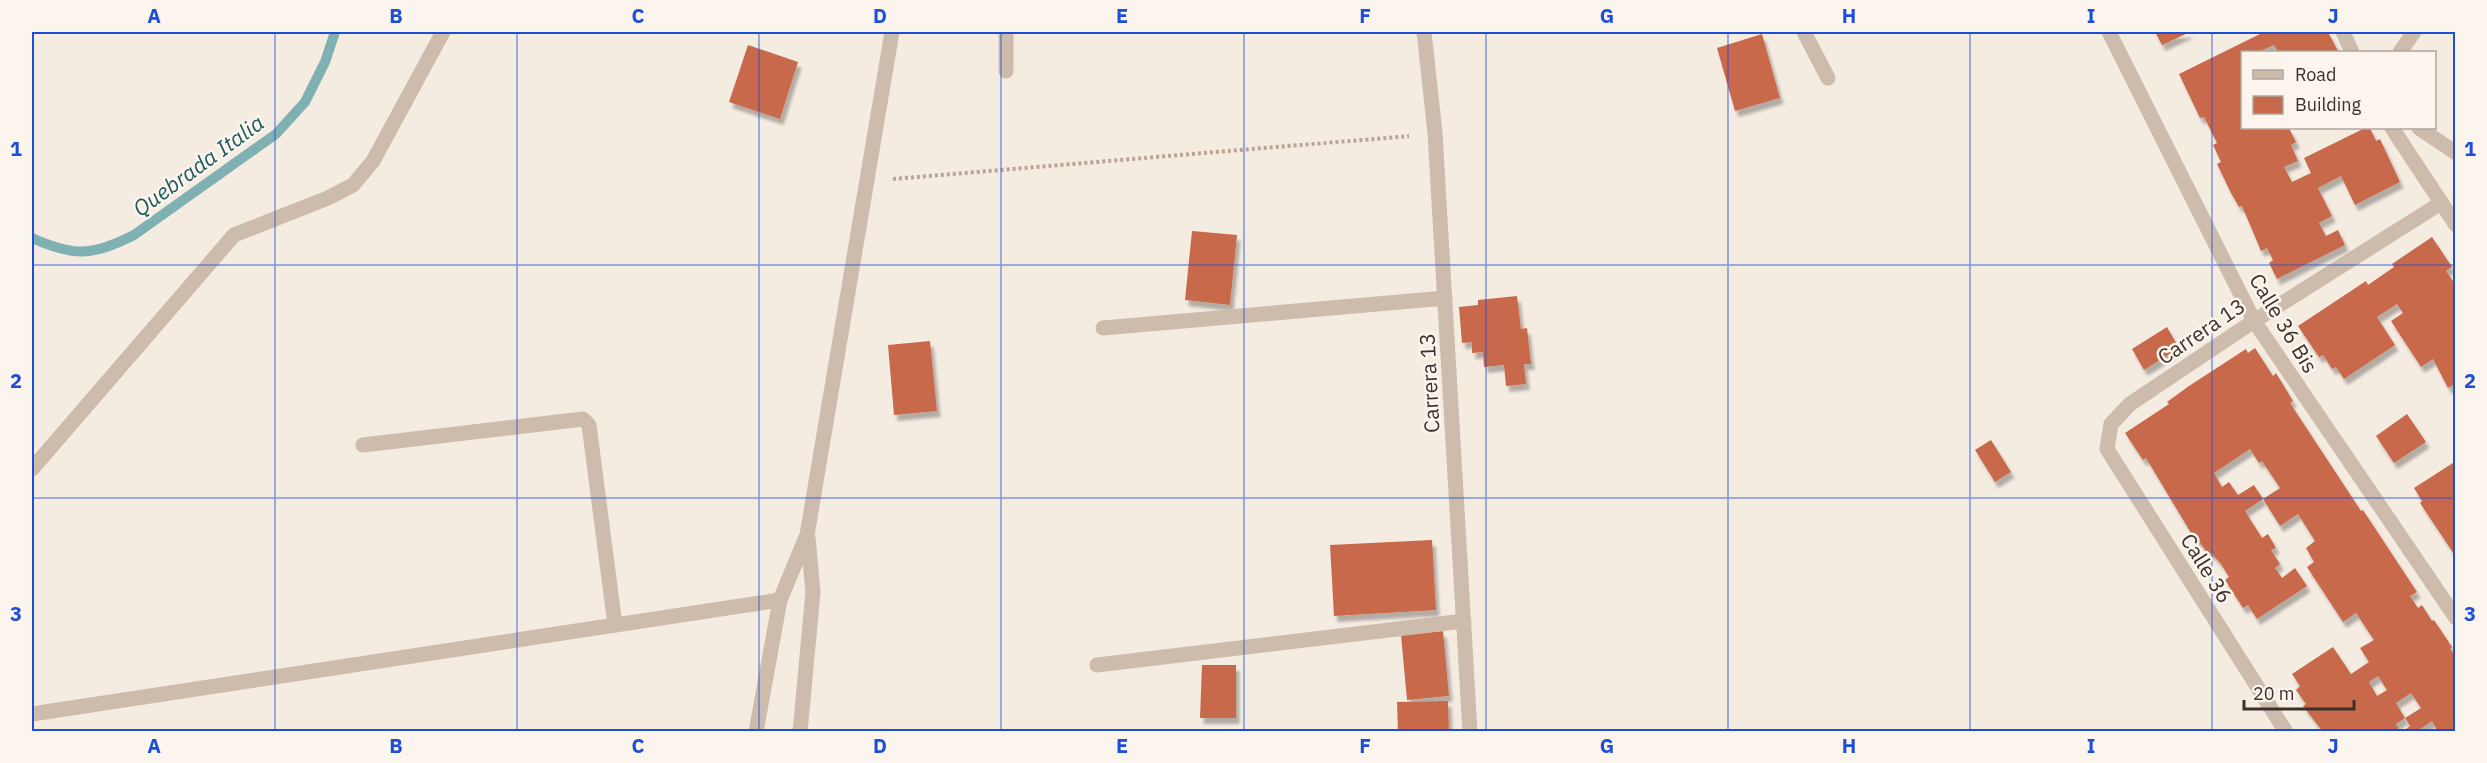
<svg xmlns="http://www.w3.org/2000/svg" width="2487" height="763" font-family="'IBM Plex Sans',sans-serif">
<defs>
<filter id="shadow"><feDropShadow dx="3.5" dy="6" stdDeviation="1.5" flood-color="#0004"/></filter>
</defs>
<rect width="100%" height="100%" fill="#f4ebe1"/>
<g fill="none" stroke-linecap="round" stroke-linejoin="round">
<path stroke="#7fb0b2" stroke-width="10" d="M32 238C74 257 93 256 134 235L276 134 305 102 325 62 335 32"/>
</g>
<g fill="#c8694b" fill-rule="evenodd" filter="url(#shadow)">
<path d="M2155 32H2190L2162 45Z"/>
<path d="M2262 33 2328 32 2338 51 2278 52 2274 45 2258 52H2242V128H2283L2284 130 2289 128 2296 142 2291 145 2298 161 2284 167 2292 182 2311 173 2304 158 2365 128H2370L2376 141 2380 139 2400 182 2355 205 2341 176 2318 188 2332 216 2319 223 2326 236 2338 230 2345 245 2277 279 2269 263 2273 260 2267 248 2261 251 2242 206 2239 207 2231 193 2217 164 2221 162 2213 145 2217 143 2204 117 2200 118 2179 74Z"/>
<path d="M1762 34 1780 98 1735 111 1717 48Z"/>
<path d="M748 45 798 62 780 119 729 102Z"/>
<path d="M1192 231 1237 235 1230 305 1185 300Z"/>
<path d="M2432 237 2452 267 2446 271 2456 285V383L2448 388 2433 359 2421 367 2391 321 2403 313 2397 304 2377 317 2395 345 2344 379 2336 367 2332 369 2323 355 2319 357 2298 326 2366 281 2368 285 2394 267 2392 264Z"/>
<path d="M1517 296 1521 329 1527 328 1531 364H1524L1526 384 1506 386 1504 365 1484 367 1483 352 1472 353V342L1462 343 1459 307 1478 305V300Z"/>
<path d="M2167 327 2179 348 2144 370 2132 349Z"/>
<path d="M930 341 937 411 894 415 888 345Z"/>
<path d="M2255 348 2273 376 2276 373 2293 401 2290 403 2361 511 2363 510 2417 592 2410 596 2418 608 2422 605 2432 621 2434 620 2452 647 2450 649 2456 657V732H2438L2432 721 2416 732H2402L2410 726 2405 718 2421 708 2411 693 2396 703 2405 718 2396 724 2400 732H2323L2303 706 2306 704 2296 690 2300 686 2292 674 2333 647 2351 674 2369 662 2360 648 2374 640 2356 613 2343 622 2307 567 2314 562 2306 548 2315 541 2298 514 2280 526 2263 499 2280 488 2262 461 2259 463 2250 449 2214 473 2222 487 2229 482 2238 495 2254 485 2263 499 2245 511 2262 538 2268 534 2276 548 2271 550 2280 564 2275 568 2282 578 2295 568 2307 586 2257 619 2248 605 2243 608 2225 580 2229 577 2221 564 2211 553 2208 554 2199 541 2197 543 2146 458 2143 460 2125 433 2169 404 2167 402 2189 386 2246 349 2248 353ZM2378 676 2387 690 2377 696 2369 682Z"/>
<path d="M2407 414 2426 442 2394 463 2376 436Z"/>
<path d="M1991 440 2011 472 1995 482 1975 450Z"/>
<path d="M2456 461V557L2420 503 2422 501 2414 488Z"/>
<path d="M1432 540 1436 610 1334 616 1330 545Z"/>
<path d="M1443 631 1449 696 1407 700 1401 635Z"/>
<path d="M1202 665H1236V718H1200Z"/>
<path d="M1448 701 1449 732H1398L1397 702Z"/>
</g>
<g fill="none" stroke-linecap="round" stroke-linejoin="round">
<path stroke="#b9a596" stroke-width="4" stroke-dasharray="3 3" stroke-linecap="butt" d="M893 179 1409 136"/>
<g stroke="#cdbbac" stroke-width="15">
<path d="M1006 32V71"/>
<path d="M1424 32 1435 133 1470 732"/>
<path d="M1804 32 1828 78"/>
<path d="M2109 32 2254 321 2456 618"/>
<path d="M2343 32 2352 52"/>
<path d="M2400 52 2414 32"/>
<path d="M2392 128 2456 225"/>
<path d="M2419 128 2456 153"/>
<path d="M1103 328 1445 298"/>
<path d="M363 445 583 419 589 425 615 625"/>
<path d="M32 469 234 235 328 198 353 185 373 161 443 32"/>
<path d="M1097 665 1464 621"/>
<path d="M32 714 780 600"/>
<path d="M756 732 780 600 807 535 892 32"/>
<path d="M800 732 813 592 808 538"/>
<path d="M2286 732 2107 449 2111 424 2130 404 2254 321 2441 203"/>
</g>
</g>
<path fill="none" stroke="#1d4ed8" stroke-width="1.5" stroke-opacity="0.55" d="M275 32V732M517 32V732M759 32V732M1001 32V732M1244 32V732M1486 32V732M1728 32V732M1970 32V732M2212 32V732M32 265H2456M32 498H2456"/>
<g text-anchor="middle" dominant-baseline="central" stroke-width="5" stroke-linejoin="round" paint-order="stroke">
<g font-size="21" fill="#3b302b" stroke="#fbf5ee">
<text transform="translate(2284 323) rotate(59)">Calle 36 Bis</text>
<text transform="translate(2201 331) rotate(-34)">Carrera 13</text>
<text transform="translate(1429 383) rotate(-93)">Carrera 13</text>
<text transform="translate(2207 568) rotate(58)">Calle 36</text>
</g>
<g font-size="22" font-style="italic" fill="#1f5a5e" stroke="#fbf5ee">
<text transform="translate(198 165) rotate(-36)">Quebrada Italia</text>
</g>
</g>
<rect width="2487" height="763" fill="none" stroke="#fbf5ee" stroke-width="66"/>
<rect x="2241" y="51" width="195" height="78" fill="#fbf5ee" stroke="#aea6a0" stroke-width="1.5"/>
<rect x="2253" y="70" width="30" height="9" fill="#cdbbac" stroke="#aea6a0" stroke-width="1.5"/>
<text x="2295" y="81" font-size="18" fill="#3b302b">Road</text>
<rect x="2253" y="96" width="30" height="18" fill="#c8694b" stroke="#aea6a0" stroke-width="1.5"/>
<text x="2295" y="111" font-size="18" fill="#3b302b">Building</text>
<path d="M2244 700v9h110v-9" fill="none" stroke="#3b302b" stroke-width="3"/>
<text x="2253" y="700" font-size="18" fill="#3b302b" stroke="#fbf5ee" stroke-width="4.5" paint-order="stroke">20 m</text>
<rect x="33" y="33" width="2421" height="697" fill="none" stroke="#1d4ed8" stroke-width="2"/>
<g font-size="20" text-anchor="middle" font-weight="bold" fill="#1d4ed8">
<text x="154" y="23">A</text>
<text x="396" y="23">B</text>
<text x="638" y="23">C</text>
<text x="880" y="23">D</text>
<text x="1122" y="23">E</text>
<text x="1365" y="23">F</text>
<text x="1607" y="23">G</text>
<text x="1849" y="23">H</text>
<text x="2091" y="23">I</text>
<text x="2333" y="23">J</text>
<text x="16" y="156">1</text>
<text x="2470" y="156">1</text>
<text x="16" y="388">2</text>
<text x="2470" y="388">2</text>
<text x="16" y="621">3</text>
<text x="2470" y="621">3</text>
<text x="154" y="753">A</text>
<text x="396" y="753">B</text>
<text x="638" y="753">C</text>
<text x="880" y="753">D</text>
<text x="1122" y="753">E</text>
<text x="1365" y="753">F</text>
<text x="1607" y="753">G</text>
<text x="1849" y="753">H</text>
<text x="2091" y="753">I</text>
<text x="2333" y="753">J</text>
</g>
</svg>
